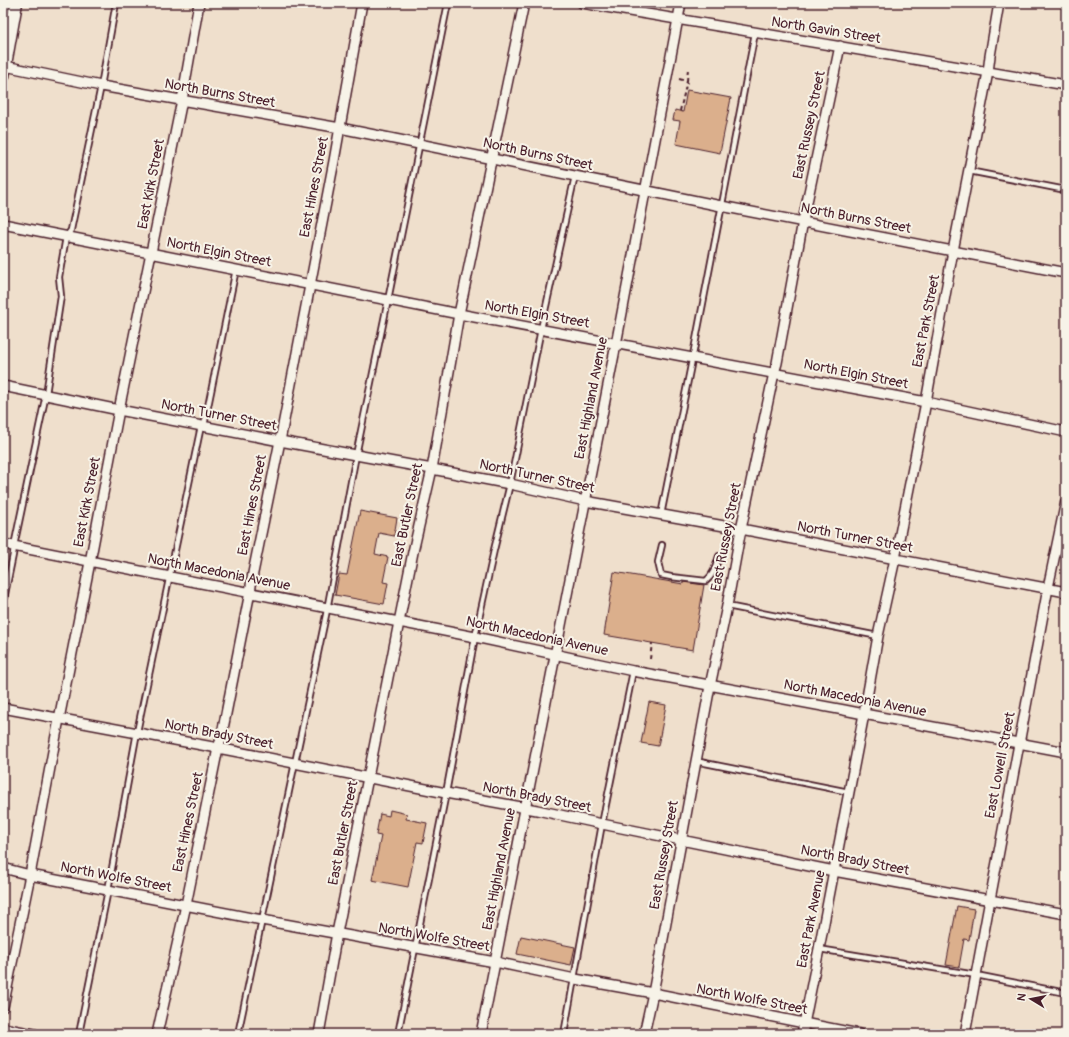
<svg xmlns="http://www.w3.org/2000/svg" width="1069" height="1037" font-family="Pangolin,sans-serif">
<rect width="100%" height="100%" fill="#efdfcc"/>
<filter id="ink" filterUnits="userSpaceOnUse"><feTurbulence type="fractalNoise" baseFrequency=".025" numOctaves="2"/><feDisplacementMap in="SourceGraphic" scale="8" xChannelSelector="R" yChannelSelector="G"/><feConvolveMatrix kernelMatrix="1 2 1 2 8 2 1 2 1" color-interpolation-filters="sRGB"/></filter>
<g filter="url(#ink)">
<g fill="#dbaf8c" stroke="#4a1f2b">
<path d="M687 90 731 98 720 153 676 144 680 121 673 120 675 110 683 112Z"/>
<path d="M360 511 397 518 394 536 379 533 375 554 388 557 383 582 388 583 384 604 335 595 339 574 347 575Z"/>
<path d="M614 572 683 584V582L704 585 693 650 604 635Z"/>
<path d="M649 702 666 705 658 746 641 743Z"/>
<path d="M390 810 407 814 406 819 427 823 423 843 417 842 408 887 372 880 381 836 376 835 380 814 389 816Z"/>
<path d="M957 906 974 909 969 940 964 939 959 967 946 965Z"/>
<path d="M521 936 575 947 571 965 517 954Z"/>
</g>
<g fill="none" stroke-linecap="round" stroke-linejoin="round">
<g stroke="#4a1f2b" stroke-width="8">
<g id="service">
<path d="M969 171 1066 190"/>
<path d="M204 426 236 269"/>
<path d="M661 515 694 350 755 33"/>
<path d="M662 545 658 562 661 575 671 577 706 581C714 575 716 565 719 556"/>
<path d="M3 604 13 555 14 546 46 394 61 296 59 277 66 237 71 230 101 86 116 3"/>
<path d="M727 606 878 636"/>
<path d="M695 761 849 792"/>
<path d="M819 949 976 975 1066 993"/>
<path d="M79 1034 108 890 137 732 201 426"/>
<path d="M238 1034 326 615 356 455 388 300 448 3"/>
<path d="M398 1034 446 793 475 637 494 550 510 484 541 329 575 176"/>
<path d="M564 1034 602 824 633 671"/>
</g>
</g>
<g stroke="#4a1f2b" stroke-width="12">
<g id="minor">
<path d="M582 3 1066 85"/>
<path d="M5 66 101 86 340 128 419 144 721 206 1066 273"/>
<path d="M3 224 459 314 926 402 1066 432"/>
<path d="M3 386 119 410 280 441 432 469 510 484 585 501 741 529 1066 592"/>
<path d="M3 544 475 637 633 671 844 710 864 714 1066 752"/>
<path d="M3 708 218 748 446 793 537 810 602 824 834 871 1066 914"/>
<path d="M3 868 30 875 108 890 262 920 495 962 575 979 653 993 859 1034"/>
<path d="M3 1007 30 875 59 719 90 562 119 410 182 100 199 3"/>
<path d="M3 1028 34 1034"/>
<path d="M157 1034 186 905 218 748 221 739 250 592 253 573 280 441 334 161 362 3"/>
<path d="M319 1034 337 933 413 552 432 469 459 314 524 3"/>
<path d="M481 1034 618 334 681 3"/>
<path d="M644 1034 653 993 710 686 727 606 741 529 774 373 777 363 803 221 840 46"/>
<path d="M802 1034 819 949 849 792 864 714 878 636 895 559 926 402 953 251 988 72 990 56 999 3"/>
<path d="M965 1034 1048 588 1066 501"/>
</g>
</g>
<g stroke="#4a1f2b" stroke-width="15">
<path id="tertiary" d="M3 76 16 3"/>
</g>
<g stroke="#4a1f2b" stroke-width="2" stroke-dasharray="4 3" stroke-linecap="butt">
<path d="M679 79 687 81 680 111"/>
<path d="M687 81 688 68"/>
<path d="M650 659 652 643"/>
</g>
<use href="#service" stroke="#f7f3e8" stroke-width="4.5"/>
<use href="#minor" stroke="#f7f3e8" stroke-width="9"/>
<use href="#tertiary" stroke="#f7f3e8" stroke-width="12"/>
</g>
</g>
<g text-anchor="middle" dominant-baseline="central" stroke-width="4" stroke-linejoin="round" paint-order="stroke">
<g font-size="14" fill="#4a1f2b" stroke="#f7f3e8">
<text transform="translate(826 30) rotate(9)">North Gavin Street</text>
<text transform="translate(220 93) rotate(10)">North Burns Street</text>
<text transform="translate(809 125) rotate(-78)">East Russey Street</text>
<text transform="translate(538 154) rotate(12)">North Burns Street</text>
<text transform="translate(151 184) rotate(-79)">East Kirk Street</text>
<text transform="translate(314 187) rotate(-79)">East Hines Street</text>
<text transform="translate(856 218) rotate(11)">North Burns Street</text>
<text transform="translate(219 252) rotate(11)">North Elgin Street</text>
<text transform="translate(537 314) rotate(10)">North Elgin Street</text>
<text transform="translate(926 321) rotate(-79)">East Park Street</text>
<text transform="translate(856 374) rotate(11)">North Elgin Street</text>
<text transform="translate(591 398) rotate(-79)">East Highland Avenue</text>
<text transform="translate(219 415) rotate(11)">North Turner Street</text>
<text transform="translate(537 476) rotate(12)">North Turner Street</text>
<text transform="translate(87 502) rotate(-79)">East Kirk Street</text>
<text transform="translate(252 505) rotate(-79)">East Hines Street</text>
<text transform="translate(407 515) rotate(-78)">East Butler Street</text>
<text transform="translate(726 537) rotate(-79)">East Russey Street</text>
<text transform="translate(855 537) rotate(11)">North Turner Street</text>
<text transform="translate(219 572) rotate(11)">North Macedonia Avenue</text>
<text transform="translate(537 636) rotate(12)">North Macedonia Avenue</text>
<text transform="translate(855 698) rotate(11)">North Macedonia Avenue</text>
<text transform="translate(219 734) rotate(11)">North Brady Street</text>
<text transform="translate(1000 765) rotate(-79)">East Lowell Street</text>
<text transform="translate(537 797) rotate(11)">North Brady Street</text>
<text transform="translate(188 822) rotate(-78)">East Hines Street</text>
<text transform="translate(343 833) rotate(-79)">East Butler Street</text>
<text transform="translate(664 855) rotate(-80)">East Russey Street</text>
<text transform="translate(855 860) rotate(11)">North Brady Street</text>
<text transform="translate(499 869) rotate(-79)">East Highland Avenue</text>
<text transform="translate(116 877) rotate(11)">North Wolfe Street</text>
<text transform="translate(811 919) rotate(-79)">East Park Avenue</text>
<text transform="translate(434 937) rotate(10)">North Wolfe Street</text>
<text transform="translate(752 999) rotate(11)">North Wolfe Street</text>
</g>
</g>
<rect width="1069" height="1037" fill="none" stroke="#f7f3e8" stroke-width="16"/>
<rect x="8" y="8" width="1053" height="1021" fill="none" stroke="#4a1f2b" stroke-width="1.5" filter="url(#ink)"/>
<g transform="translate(1031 999) rotate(280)" stroke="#f7f3e8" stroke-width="3" paint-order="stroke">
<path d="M0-3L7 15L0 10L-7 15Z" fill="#4a1f2b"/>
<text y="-6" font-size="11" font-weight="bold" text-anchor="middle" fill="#4a1f2b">N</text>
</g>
</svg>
